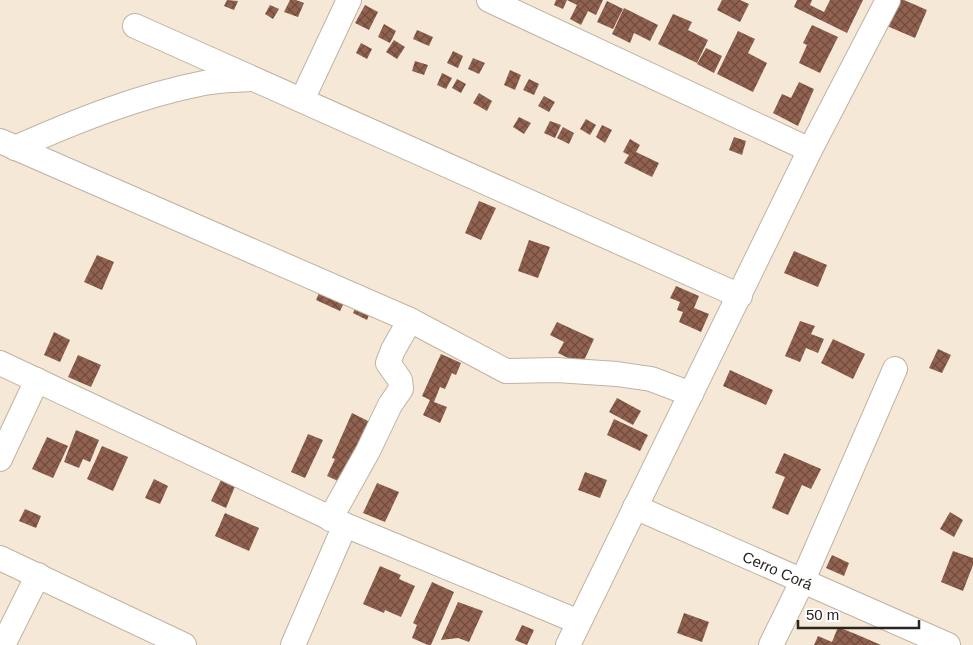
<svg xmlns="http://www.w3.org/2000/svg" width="973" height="645" font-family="Arial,sans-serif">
<defs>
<pattern id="building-cross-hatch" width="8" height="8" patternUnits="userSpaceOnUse" patternTransform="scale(1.25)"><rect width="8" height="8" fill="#916250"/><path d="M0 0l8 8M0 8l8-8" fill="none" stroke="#704c3e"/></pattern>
</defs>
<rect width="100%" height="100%" fill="#f5e8d7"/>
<g fill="url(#building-cross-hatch)">
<path d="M227 0 238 1 234 10 224 6Z"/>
<path d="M290 0H296L304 3 298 17 284 12Z"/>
<path d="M556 0H603L596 15 588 11 581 25 570 19 577 5 567 0 563 9 554 5Z"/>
<path d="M722 0H740L749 4 740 22 717 10Z"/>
<path d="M797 0H812L810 5 824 12 830 0H863L847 33 794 7Z"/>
<path d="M898 0H904L927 10 915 38 887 26Z"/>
<path d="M607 1 623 9 613 29 597 22Z"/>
<path d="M270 5 279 9 273 19 265 14Z"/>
<path d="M365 5 378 12 369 30 355 23Z"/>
<path d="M624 8 658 25 650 41 634 33 630 43 612 34Z"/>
<path d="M673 14 692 22 688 30 708 40 697 63 658 44Z"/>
<path d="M384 24 396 31 390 43 378 37Z"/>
<path d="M812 25 838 37 820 73 799 63 807 45 803 43Z"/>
<path d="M417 30 433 37 429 46 413 39Z"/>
<path d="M738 31 755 39 748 53 767 63 753 92 717 74Z"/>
<path d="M394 40 405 47 397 59 386 52Z"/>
<path d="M361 43 372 49 367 59 356 53Z"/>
<path d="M706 48 722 56 714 73 697 64Z"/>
<path d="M453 51 463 56 458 68 447 63Z"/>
<path d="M473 58 485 63 479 74 468 69Z"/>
<path d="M415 61 428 65 424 75 412 71Z"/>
<path d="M510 70 521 75 515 90 504 85Z"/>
<path d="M442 73 452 78 446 89 437 85Z"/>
<path d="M457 79 466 84 461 93 452 88Z"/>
<path d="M529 79 539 84 534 95 523 90Z"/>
<path d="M799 82 814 89 798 126 773 113 782 94 791 98Z"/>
<path d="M479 93 492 101 487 111 473 103Z"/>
<path d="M544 96 555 102 549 112 538 106Z"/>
<path d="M519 117 531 123 524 134 513 127Z"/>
<path d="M586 119 596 125 590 135 580 129Z"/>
<path d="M550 121 561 125 555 138 544 133Z"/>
<path d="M602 125 612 130 605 143 596 137Z"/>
<path d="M563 127 574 133 569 144 557 138Z"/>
<path d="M734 137 746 141 742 155 729 150Z"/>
<path d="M630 139 640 145 636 152 659 163 652 177 624 163 629 155 623 152Z"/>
<path d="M479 201 496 208 481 240 465 233Z"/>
<path d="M529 240 550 247 538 278 518 271Z"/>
<path d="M794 251 827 265 818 287 784 273Z"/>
<path d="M97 255 114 262 102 290 84 282Z"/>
<path d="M323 284 348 295 340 311 316 300Z"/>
<path d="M676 286 699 296 694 308 709 314 701 332 679 322 683 312 677 310 680 302 670 298Z"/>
<path d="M359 299 373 305 367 320 353 313Z"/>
<path d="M800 321 815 326 811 334 824 339 818 353 806 348 800 362 785 356Z"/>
<path d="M557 322 594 339 582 365 558 353 564 342 550 335Z"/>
<path d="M54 332 70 340 60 362 44 355Z"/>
<path d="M833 339 865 354 853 379 821 363Z"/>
<path d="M938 349 951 355 942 373 929 368Z"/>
<path d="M441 354 461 363 456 375 452 373 445 389 440 387 434 402 447 407 440 423 423 415 430 400 422 396Z"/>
<path d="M78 355 101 365 91 387 68 377Z"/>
<path d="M730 370 773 390 766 405 723 386Z"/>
<path d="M617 398 641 411 633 425 609 412Z"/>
<path d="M352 413 372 423 354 467 346 464 338 481 327 476 335 459 332 458Z"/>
<path d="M614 419 648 435 640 451 607 435Z"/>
<path d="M76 430 99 440 90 462 83 459 79 468 64 462Z"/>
<path d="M308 434 323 440 305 478 291 472Z"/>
<path d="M47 437 68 446 53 478 32 469Z"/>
<path d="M102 446 128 457 113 491 87 479Z"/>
<path d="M784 453 821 469 811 489 802 485 788 515 772 508 785 477 775 473Z"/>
<path d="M585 472 607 480 600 498 578 490Z"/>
<path d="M222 478 236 484 226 508 211 501Z"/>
<path d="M154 479 168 486 160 504 145 498Z"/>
<path d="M377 483 399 492 385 522 363 513Z"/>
<path d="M25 509 41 516 36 528 19 521Z"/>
<path d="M950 512 963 520 954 537 940 529Z"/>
<path d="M225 513 259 528 249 551 215 536Z"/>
<path d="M953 551 973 558V565L963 591 941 582Z"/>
<path d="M832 555 849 563 844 576 826 568Z"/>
<path d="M380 566 401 575 399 579 415 586 401 617 385 610 384 613 363 604Z"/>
<path d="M432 582 454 592 431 645H428L412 638 417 625 413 623Z"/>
<path d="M458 602 483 611 469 642 458 638 441 640Z"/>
<path d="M684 613 709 622 702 642 677 633Z"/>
<path d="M522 625 534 630 527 645 515 640Z"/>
<path d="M838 627 858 635 881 645H814L818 636 832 642Z"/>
</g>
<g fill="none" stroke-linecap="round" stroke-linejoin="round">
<g stroke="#bfb3a2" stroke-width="26">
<g id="minor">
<path d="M489 0 810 150"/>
<path d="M135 26 740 296"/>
<path d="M302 100 349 0"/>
<path d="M0 141 410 320 506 371 557 370 617 374 651 379 691 394"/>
<path d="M15 148C76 121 138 96 204 83 218 80 235 80 250 79"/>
<path d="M0 363 345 525 579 622"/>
<path d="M0 459 37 380"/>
<path id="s1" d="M635 507 948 645"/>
<path d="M330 519 368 451 390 405 401 389 400 380 388 363 393 350 410 320"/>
<path d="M0 558 184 645"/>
<path d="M3 645 38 575"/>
<path d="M293 645 345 525"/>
<path d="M568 645 810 150 888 0"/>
<path d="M771 645 802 582 895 369"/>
</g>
</g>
<use href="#minor" stroke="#fff" stroke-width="24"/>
</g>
<g text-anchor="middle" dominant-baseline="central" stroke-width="5" stroke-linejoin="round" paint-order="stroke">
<g font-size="15" fill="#2a251e" stroke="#fff">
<text stroke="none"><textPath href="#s1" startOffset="156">Cerro Corá</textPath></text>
</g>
</g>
<path d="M798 620v8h121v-8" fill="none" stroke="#2a251e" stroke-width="2.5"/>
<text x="806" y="620" font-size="15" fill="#2a251e" stroke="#ffffff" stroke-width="4" paint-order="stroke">50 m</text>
</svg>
